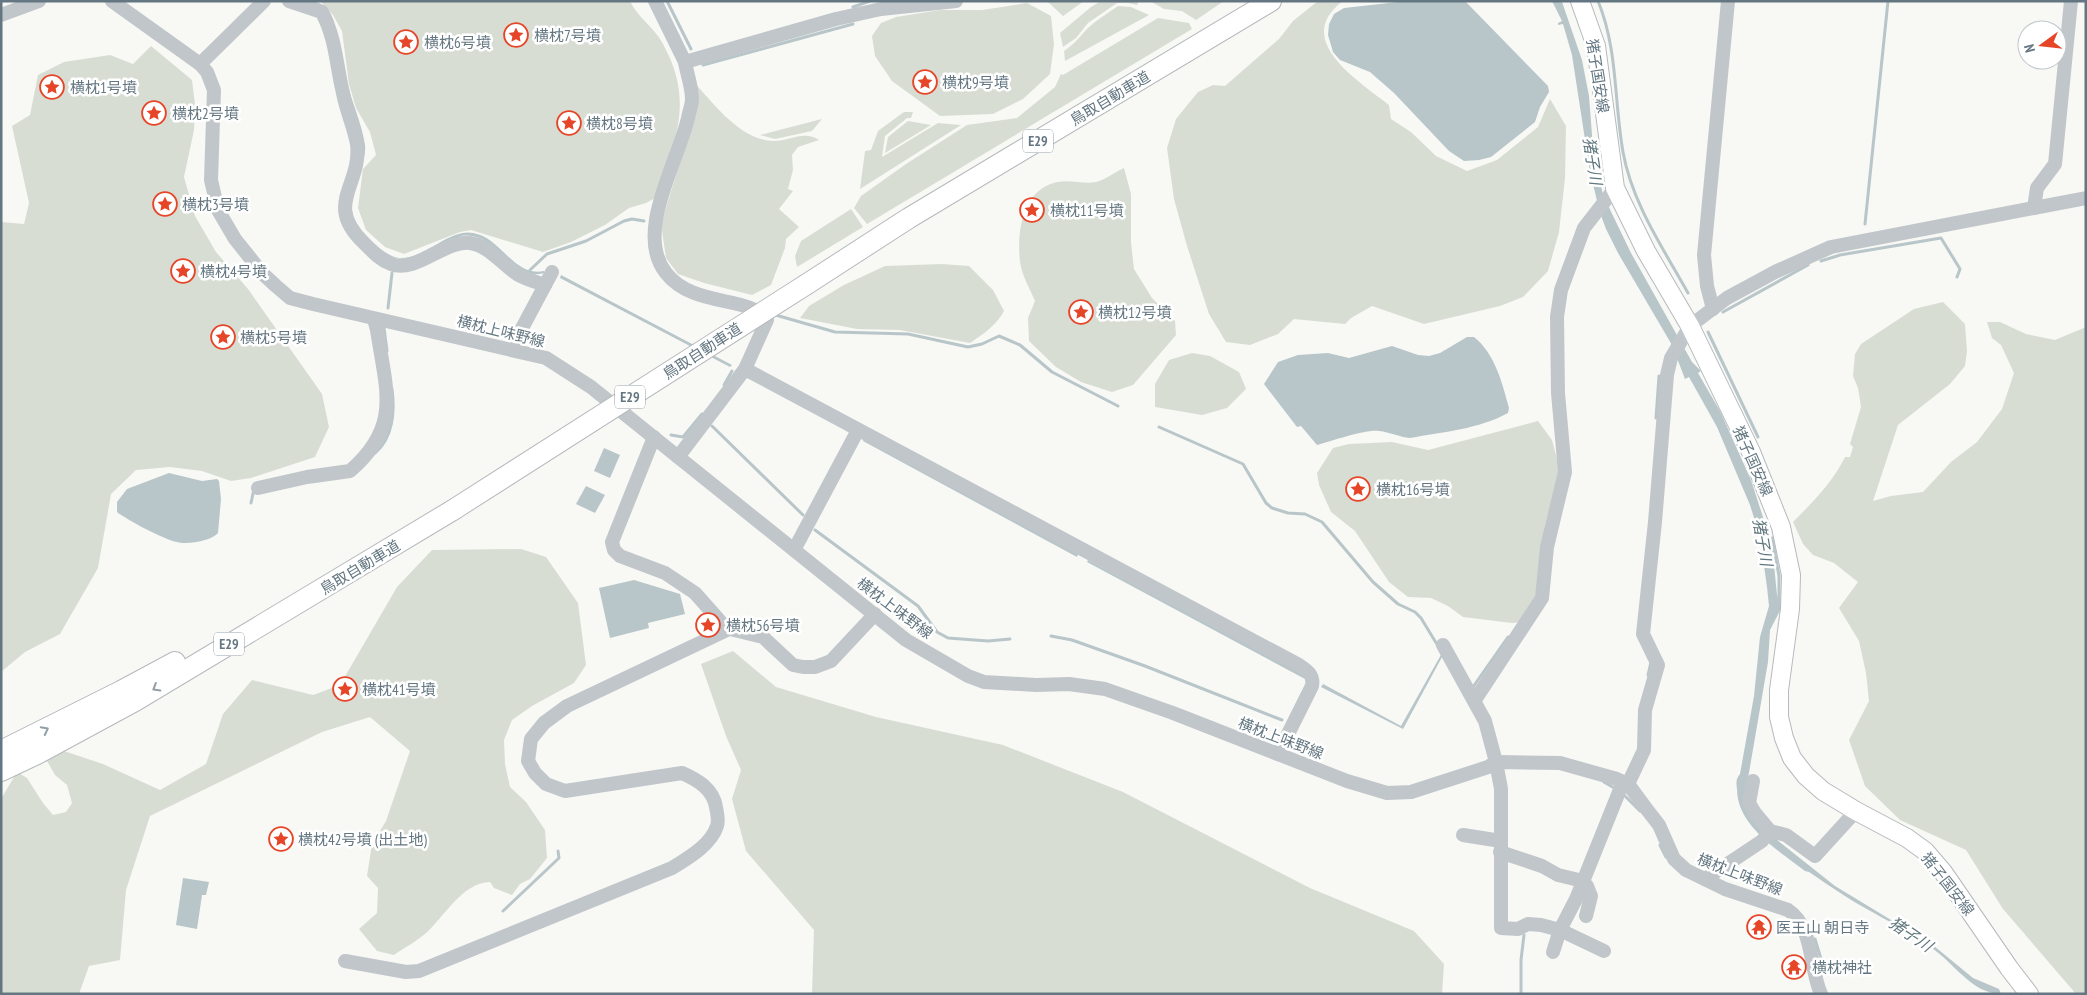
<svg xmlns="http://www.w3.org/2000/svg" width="2087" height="995" font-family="'PT Sans Narrow','Noto Sans JP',sans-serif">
<rect width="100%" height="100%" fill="#f8f8f5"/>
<g fill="#d8ddd4">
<path d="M320 1H630C637 17 655 28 663 44 695 102 675 141 655 198L646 203 629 208 605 225 571 242 543 252 471 230 460 232 404 254 385 247 366 230 358 208 363 169 376 155 370 132 356 108 349 84 342 31 333 15Z"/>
<path d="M1047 1H1084L1063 16Z"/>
<path d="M1101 1H1139L1137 5 1128 3H1117L1088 23 1076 38 1063 47 1060 33 1091 7Z"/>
<path d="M1150 1H1224L1196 20 1182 11 1164 9Z"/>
<path d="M1318 1H1343C1291 40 1359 81 1389 105L1391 119 1411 132 1436 156 1467 171 1497 160 1538 127 1550 99 1566 126 1565 178 1559 232 1548 271 1523 297 1500 306 1424 324 1372 306 1351 318 1345 324 1294 319 1278 334 1250 345 1226 342 1209 314 1187 246 1174 199 1167 148 1176 119 1198 92 1213 85 1225 86 1279 39 1293 21Z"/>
<path d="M1027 3 1051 16 1054 44 1050 74 1023 99 993 114 940 116 892 81 875 56 872 36 881 23 896 17 940 10H982Z"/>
<path d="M1118 6 1131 7 1149 15 1065 61 1064 51C1075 44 1080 36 1089 27 1098 19 1108 13 1118 6Z"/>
<path d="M1158 18 1189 23 1192 29 867 224 854 208 861 196 906 164 967 125 1017 118 1055 87 1061 74 1063 75Z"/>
<path d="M151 46 192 80 195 105 194 130 184 177 195 216 216 252 248 289 322 394 329 427 315 457 251 478 231 481 202 471 170 467 136 470 111 494 98 568 60 634 25 652 1 672V222L24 224 29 203 12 126 30 115 38 75 64 62 110 55 133 64Z"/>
<path d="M693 81C713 103 741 141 774 141 790 141 804 130 819 140L798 147 792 155 793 170 788 189 793 191 779 209 799 227 786 239 785 248 771 285 752 295 704 283 678 274 666 258 661 224 692 123Z"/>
<path d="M904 112H913L911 118H907L885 136 882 157 938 123 961 125 860 189 865 151 871 150 878 131Z"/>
<path d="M822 119 812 131 775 139 760 135Z"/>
<path d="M908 121 931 125 885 153 888 137Z"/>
<path d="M1124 168 1131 194V242L1134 269 1152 298 1175 321 1176 335 1133 385 1112 392 1081 382 1056 367 1029 341 1028 318 1035 301C1030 289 1022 276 1020 262 1017 236 1021 199 1046 186 1064 176 1080 185 1096 182 1105 180 1115 172 1124 168Z"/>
<path d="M851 209 863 227 797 267 795 256 801 241Z"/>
<path d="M942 264 969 266 993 290 1004 311C996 326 983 334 970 343L900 330 857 329 800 318 809 306 844 285 885 266Z"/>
<path d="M1943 302 1965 324 1967 351 1965 366 1950 384 1898 425 1873 501 1891 496 1923 492 1951 462 1977 442 2002 409 2014 373 2001 345 1992 338 1987 322H2000L2026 334 2055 340 2086 327V994H2076L2003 909 1966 850 1900 820 1865 786 1849 740 1869 701 1866 673 1859 641 1839 608 1858 582 1834 563 1813 555 1803 544 1793 522C1812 503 1833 482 1845 457H1850L1853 447 1850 444 1861 407 1858 388 1853 376 1855 354 1861 344 1914 309Z"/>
<path d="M1192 353 1210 356 1239 372 1246 389 1227 408 1202 415 1155 407V384L1169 360Z"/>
<path d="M1538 421 1552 440 1560 470 1545 525 1537 597 1522 622 1512 623 1463 617 1448 606 1431 598 1408 597 1389 582 1355 531 1331 512 1319 485 1317 473 1333 448 1349 444 1392 442 1428 450Z"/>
<path d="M521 549 546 557 578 603 586 665 574 683 532 706 512 720 504 740 505 764 510 787 526 802 545 830 547 858 530 879 520 884 512 895 494 888 490 882C462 883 445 916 426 933 417 941 404 948 394 955L377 951 359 929 377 913 378 888 367 876 372 844 386 821 410 751 370 717 322 732 150 816 126 890 120 960 89 966 79 994H1V799L17 772 27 778 43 803 53 815 66 812 72 803 67 785 55 775 47 761 58 749 103 764 160 790 206 764 223 714 252 680 313 695 340 685 397 587 432 550Z"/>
<path d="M733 651 776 687 876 717 1003 745 1123 792 1310 888 1414 931 1444 964 1442 994H812L814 930 746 851 732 799 741 770 726 736 701 664Z"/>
</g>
<g fill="#b8c6c9">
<path d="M309 1C321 1 328 8 333 19 339 42 343 66 349 90 354 107 362 126 365 145 367 167 347 195 353 215 357 230 383 256 399 258 423 260 450 228 473 233 501 237 514 278 544 271V273C511 283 497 230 461 236 423 253 401 276 366 239 358 230 350 222 350 210 348 193 361 169 362 150 363 131 347 90 342 69 338 51 337 29 327 13 323 6 316 4 309 1Z"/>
<path d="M1407 1H1465L1548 86 1549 92 1540 107 1535 122 1491 157 1479 160 1464 161 1449 151 1394 93 1370 72 1340 60 1333 52 1328 35 1329 24 1334 14 1344 8Z"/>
<path d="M1552 1 1562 2 1582 60 1589 96 1593 148 1603 195 1631 253 1692 362 1701 371 1698 373 1720 411 1751 480 1772 545 1777 595 1782 607 1770 630 1768 662 1746 790 1772 836 1835 886 1934 946 1973 978 1999 989 2001 994C1977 994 1960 972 1942 956 1922 939 1897 926 1874 913 1851 901 1830 886 1809 872L1805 871C1778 850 1737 826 1737 789 1736 782 1736 779 1740 774L1754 696 1760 637 1769 606 1767 587 1760 537 1750 505 1717 427 1689 377 1685 379 1672 345 1618 253 1606 229 1600 213 1590 172 1572 55 1563 24 1558 25V23L1562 21Z"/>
<path d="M561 275 732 365 730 367 560 278Z"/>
<path d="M1467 337H1474C1495 354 1502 382 1509 408L1508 413C1479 429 1443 432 1410 438 1399 437 1390 432 1379 431 1366 429 1332 441 1317 445L1301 426 1297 427 1264 384 1278 362 1298 355 1328 353 1349 358 1392 346 1418 355 1429 356 1440 353Z"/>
<path d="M864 439 1078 554 1077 557 863 441Z"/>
<path d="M604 448 620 455 610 478 594 471Z"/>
<path d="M169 473 202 481 217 479 219 481 221 499 218 533C211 541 187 545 177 542 165 540 127 520 117 512V502L127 489Z"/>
<path d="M586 486 605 495 595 513 576 504Z"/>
<path d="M1088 560 1307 676 1305 679 1087 562Z"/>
<path d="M634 580 680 594 685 614 648 623 649 628 610 638 599 588Z"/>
<path d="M1442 653V657L1403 729 1321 687 1323 684 1401 726Z"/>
<path d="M183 878 209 882 206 895H202L197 929 176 925Z"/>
</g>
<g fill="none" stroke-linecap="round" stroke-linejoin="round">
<g stroke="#b8c6c9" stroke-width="3">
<path d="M667 1 691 49"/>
<path d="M1598 1C1618 49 1614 102 1623 152 1632 203 1663 248 1688 293"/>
<path d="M853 7 870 1"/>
<path d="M703 65 853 24"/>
<path d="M1865 224 1888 1"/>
<path d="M1821 261 1840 255 1941 238 1960 269 1957 277"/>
<path d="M530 270 547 254 586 241 624 221 632 219 644 221"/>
<path d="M388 308 392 273"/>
<path d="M1723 312 1808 265"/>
<path d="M772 314 835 332 908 334 968 347 982 344 999 336 1020 345 1052 372 1118 406"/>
<path d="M384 328 387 351"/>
<path d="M1708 332 1758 437"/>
<path d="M724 385 732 371"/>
<path d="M1656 418 1659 376"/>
<path d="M712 426 803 515"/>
<path d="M1159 427 1243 464 1266 503 1272 508 1288 513 1305 514 1322 522 1373 582 1398 604 1415 612 1421 618 1438 646"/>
<path d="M671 435 683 437 702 414"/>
<path d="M375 453C393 438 395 411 392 389"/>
<path d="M251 503 254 489"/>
<path d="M815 530 918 606 937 632 948 638 988 641 1010 639"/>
<path d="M1772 538 1779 576V609"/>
<path d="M1051 636 1072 640 1145 666 1282 720"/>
<path d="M1648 675 1651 662"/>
<path d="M1473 687 1508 637"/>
<path d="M1604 782 1616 789"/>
<path d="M1623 794 1640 811"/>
<path d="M1660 845 1666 857"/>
<path d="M503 911 559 858 558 851"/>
<path d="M1792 922 1797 932"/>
<path d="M1815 939 1824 969"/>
<path d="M1521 994V960L1524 935"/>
</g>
<g stroke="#b5babe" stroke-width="20">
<path id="major" d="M1580 1 1596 46 1615 188 1646 251 1690 326 1751 452 1781 527 1791 575 1790 609 1779 690V717L1784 738 1792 758 1806 776 1823 791 1856 811 1907 838 1925 851 1943 872 2009 968 2029 994"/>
</g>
<g stroke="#b5b9bc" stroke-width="22">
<g id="highway">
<path d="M807 284 909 218 1271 1"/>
<path d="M1 751 121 691 175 662"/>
<path d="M1 771 37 754 135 701 453 510"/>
</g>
</g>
<g stroke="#c1c6ca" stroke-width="14">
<path d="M112 1 200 64 207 72 214 90 211 180 218 210 235 239 263 274 276 286 290 298 313 304 546 358 591 387 906 640 968 676 984 682 1036 685 1069 684 1105 689 1173 713 1347 781 1387 793 1411 792 1488 767 1496 762 1560 763 1617 779 1628 784 1645 807 1659 825 1674 859 1686 870 1725 889 1788 910C1814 927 1809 968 1821 994"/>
<path d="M289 1 322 12C336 39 336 64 343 93 346 110 354 127 357 144 362 186 323 204 364 243 372 251 380 260 391 264 415 274 445 240 470 243 488 245 502 264 517 274 525 279 536 282 545 285"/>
<path d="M655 1 685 62"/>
<path d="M1 15 39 1"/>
<path d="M200 64 264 1"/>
<path d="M2034 208 2037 188 2055 164 2071 1"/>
<path d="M1713 309 1707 286 1704 255 1728 1"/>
<path d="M511 349 552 272"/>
<path d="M745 369 1299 665C1308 671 1314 675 1312 686L1278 754"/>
<path d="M654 437 612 542 614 550 620 556 665 573 695 593 726 628 763 637 793 665 803 667H815L831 661 875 614"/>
<path d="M678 457 745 369 767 320C750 295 693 308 666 273 634 233 678 162 688 118 689 112 692 105 692 99 692 87 687 74 685 62L836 19 881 9 956 1"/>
<path d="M258 488 307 477 350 471C402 426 386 390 377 330L374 319"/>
<path d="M794 550 858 430"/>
<path d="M1443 645 1485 721 1496 762 1501 789V928L1518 929 1528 924 1541 925 1560 930 1604 951"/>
<path d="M1475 700 1542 598 1547 547 1565 472 1558 393 1557 317 1561 290 1584 228 1615 188"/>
<path d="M1753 781 1749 803 1755 813 1770 831 1786 835 1815 856 1856 811"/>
<path d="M1628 784 1644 750 1645 710 1658 665 1643 634 1655 522 1667 375 1671 358 1690 326 1727 298 1777 271 1831 247 2086 198"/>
<path d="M1463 835 1501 841"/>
<path d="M1500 852 1542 866 1558 875 1583 881 1587 886 1591 896 1586 916"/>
<path d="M1705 879 1762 841 1770 831"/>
<path d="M1553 952 1560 930 1576 899 1623 782"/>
<path d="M345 961 406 972 419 971 672 868C688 858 711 845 717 826 719 821 717 812 716 807 713 789 698 780 682 773L565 791 546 784 535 773 528 761 531 739 544 723 567 706 729 629"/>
</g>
<use href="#major" stroke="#fff" stroke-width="18"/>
<use href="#highway" stroke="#fff" stroke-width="20"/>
<g stroke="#b5b9bc" stroke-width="22" stroke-linecap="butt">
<path id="highway-bridge" d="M453 510 807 284"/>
</g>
<use href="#highway-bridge" stroke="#fff" stroke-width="20"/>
</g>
<defs><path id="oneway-chevron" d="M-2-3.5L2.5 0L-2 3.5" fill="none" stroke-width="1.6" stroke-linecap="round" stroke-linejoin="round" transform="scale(1.25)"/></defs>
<g stroke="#929fa7">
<use href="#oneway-chevron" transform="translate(156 688) rotate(149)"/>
<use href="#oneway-chevron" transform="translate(45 730) rotate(-27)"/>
</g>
<defs>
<g id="sight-ring" transform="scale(1.25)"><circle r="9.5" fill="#fff" stroke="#e64527" stroke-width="1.5"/><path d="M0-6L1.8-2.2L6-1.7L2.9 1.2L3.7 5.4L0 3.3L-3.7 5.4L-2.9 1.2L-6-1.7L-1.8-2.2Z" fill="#e64527"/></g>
<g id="temple-ring" transform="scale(1.25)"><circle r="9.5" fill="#fff" stroke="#e64527" stroke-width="1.5"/><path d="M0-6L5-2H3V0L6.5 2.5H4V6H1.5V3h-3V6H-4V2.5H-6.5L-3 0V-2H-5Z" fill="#e64527"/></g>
</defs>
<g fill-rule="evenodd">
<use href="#sight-ring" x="516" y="35"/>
<use href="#sight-ring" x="406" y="42"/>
<use href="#sight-ring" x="925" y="82"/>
<use href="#sight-ring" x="52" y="87"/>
<use href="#sight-ring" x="154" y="113"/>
<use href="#sight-ring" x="569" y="123"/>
<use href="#sight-ring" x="165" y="204"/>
<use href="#sight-ring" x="1032" y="210"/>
<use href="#sight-ring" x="183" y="271"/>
<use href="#sight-ring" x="1081" y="312"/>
<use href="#sight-ring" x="223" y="337"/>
<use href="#sight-ring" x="1358" y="489"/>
<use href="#sight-ring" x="708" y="625"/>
<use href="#sight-ring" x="345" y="689"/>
<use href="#sight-ring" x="281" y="839"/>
<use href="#temple-ring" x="1759" y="927"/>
<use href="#temple-ring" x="1794" y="967"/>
</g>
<g text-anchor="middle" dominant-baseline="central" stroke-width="5" stroke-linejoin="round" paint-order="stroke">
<g fill="#fff" stroke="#929fa7" stroke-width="1">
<rect x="1023" y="129.5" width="30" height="23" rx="4"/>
<rect x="615" y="385.5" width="30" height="23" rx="4"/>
<rect x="214" y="632.5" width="30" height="23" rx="4"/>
</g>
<g font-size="14" font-weight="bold" fill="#637681">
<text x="1038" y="141">E29</text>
<text x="630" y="397">E29</text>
<text x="229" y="644">E29</text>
</g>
<g font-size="15" fill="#637681" stroke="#fff" text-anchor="start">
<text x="534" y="35">横枕7号墳</text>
<text x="424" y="42">横枕6号墳</text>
<text x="942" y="82">横枕9号墳</text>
<text x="70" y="87">横枕1号墳</text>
<text x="172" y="113">横枕2号墳</text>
<text x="586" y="123">横枕8号墳</text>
<text x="182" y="204">横枕3号墳</text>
<text x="1050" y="210">横枕11号墳</text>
<text x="200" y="271">横枕4号墳</text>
<text x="1098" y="312">横枕12号墳</text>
<text x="240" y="337">横枕5号墳</text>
<text x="1376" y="489">横枕16号墳</text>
<text x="726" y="625">横枕56号墳</text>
<text x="362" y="689">横枕41号墳</text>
<text x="298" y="839">横枕42号墳 (出土地)</text>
<text x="1776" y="927">医王山 朝日寺</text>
<text x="1812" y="967">横枕神社</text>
</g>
<g font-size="15" fill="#637681" stroke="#fff">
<text transform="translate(1598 76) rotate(81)">猪子国安線</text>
<text transform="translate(1110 98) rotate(-31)">鳥取自動車道</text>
<text transform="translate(501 331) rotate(14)">横枕上味野線</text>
<text transform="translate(702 351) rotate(-33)">鳥取自動車道</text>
<text transform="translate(1753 461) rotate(66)">猪子国安線</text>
<text transform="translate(360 567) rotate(-31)">鳥取自動車道</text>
<text transform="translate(895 608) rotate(37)">横枕上味野線</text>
<text transform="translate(1281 738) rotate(21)">横枕上味野線</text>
<text transform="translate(1740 874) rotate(21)">横枕上味野線</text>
<text transform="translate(1948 884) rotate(52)">猪子国安線</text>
</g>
<g font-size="16" font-style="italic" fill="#5e767c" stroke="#fff">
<text transform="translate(1593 161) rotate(81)">猪子川</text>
<text transform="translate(1763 542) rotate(80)">猪子川</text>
<text transform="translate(1911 934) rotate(34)">猪子川</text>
</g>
</g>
<rect width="2087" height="995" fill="none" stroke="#637681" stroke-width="5"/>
<g transform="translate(2042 45) rotate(255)"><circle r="24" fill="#ffffff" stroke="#c1c8cd"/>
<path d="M0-4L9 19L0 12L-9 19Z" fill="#e64527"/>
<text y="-8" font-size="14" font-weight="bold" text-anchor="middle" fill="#637681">N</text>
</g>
</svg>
